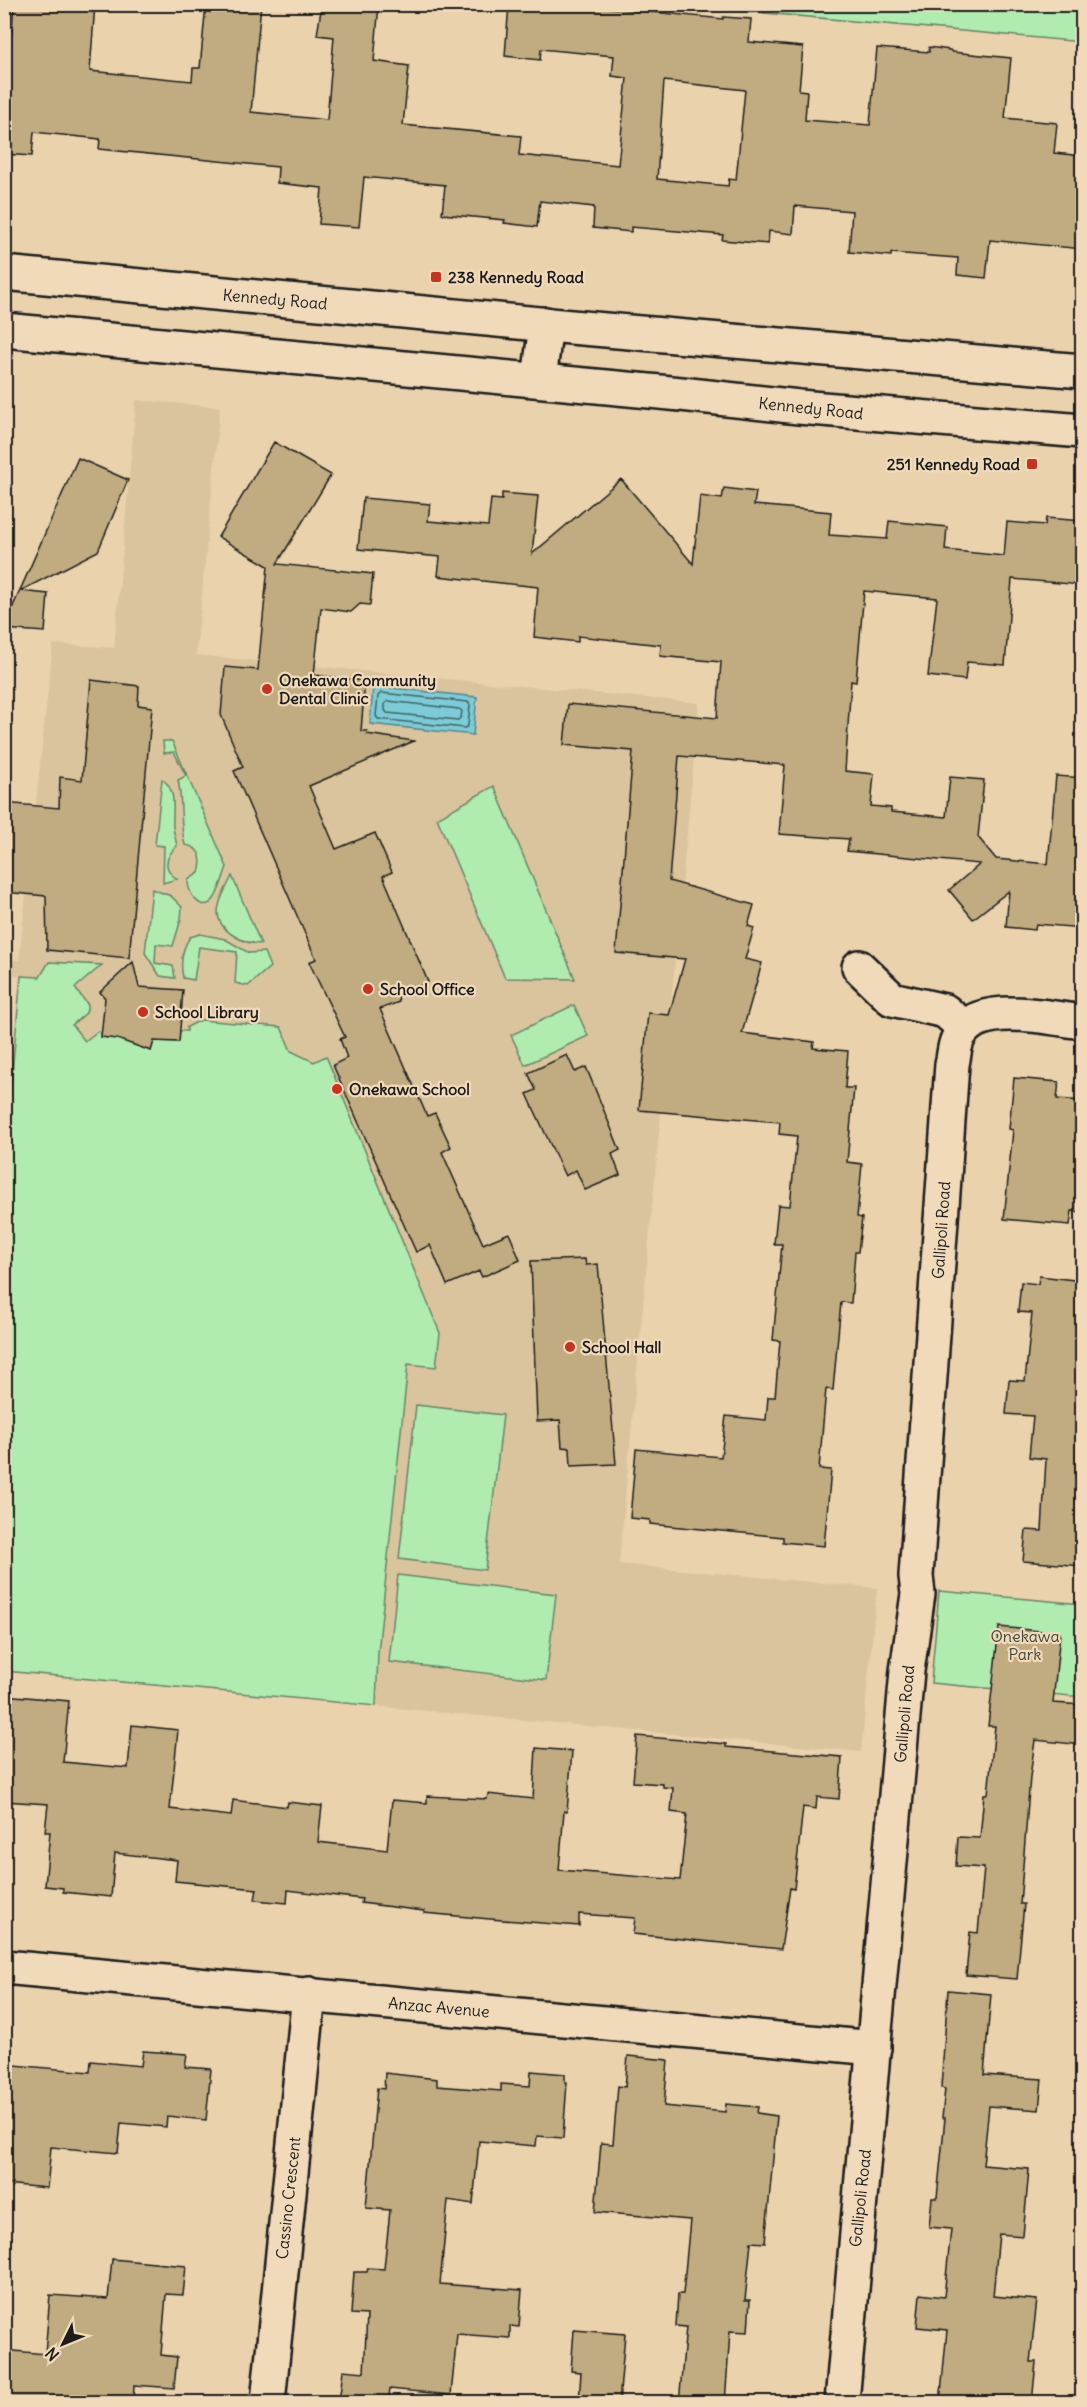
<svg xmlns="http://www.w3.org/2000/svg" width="1087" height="2407" font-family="Delius,sans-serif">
<rect width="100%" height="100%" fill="#ead2ad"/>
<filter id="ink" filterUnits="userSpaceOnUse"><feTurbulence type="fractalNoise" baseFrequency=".0167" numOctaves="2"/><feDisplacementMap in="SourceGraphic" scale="12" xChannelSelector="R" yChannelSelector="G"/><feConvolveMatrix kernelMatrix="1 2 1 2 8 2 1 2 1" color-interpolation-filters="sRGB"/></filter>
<g filter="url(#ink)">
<path fill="#dac49d" d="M136 400 220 407 196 655 699 703 619 1564 877 1588 861 1752 5 1671 4 1160 21 976 5 974 4 959 19 960 53 644 114 648Z"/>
<g fill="#b0ebb0" stroke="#668466" stroke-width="1.5">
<path d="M677 5H1082V42Z"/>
<path d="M163 741H172L227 867C223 877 220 890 214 899 202 915 187 893 188 880L199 873C203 860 201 847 185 845 179 823 183 802 178 780L186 776 174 752 164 753Z"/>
<path d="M162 779C178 790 172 810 173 827 174 834 176 840 177 846 165 857 162 869 177 879L163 883 164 846 155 845Z"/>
<path d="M494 786 575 979 505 978 437 818Z"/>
<path d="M232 876 261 944C245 944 218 932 218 912 218 900 227 887 232 876Z"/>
<path d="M152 889 171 896 182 907 181 919 173 946 156 944 155 963 173 966 175 978 160 976 145 953Z"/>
<path d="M200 934 225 939 249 953 264 952 270 967 248 986 235 983 237 952 199 947 194 980 183 978C180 963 181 950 190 937Z"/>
<path d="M49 962 102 965 75 988 88 1005 86 1013 72 1025 85 1041 98 1031 103 1037 132 1040V1044L151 1051 154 1041 179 1042 180 1031H187V1027L201 1020 281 1027 291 1051 314 1062 326 1056 440 1333 436 1367 408 1364 378 1653 376 1706 5 1671 4 1160 21 976 40 977Z"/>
<path d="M574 1005 588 1036 525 1065 511 1035Z"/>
<path d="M416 1405 503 1415 485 1570 399 1559Z"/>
<path d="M398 1575 556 1594 546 1680 389 1662Z"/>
<path d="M939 1591 1082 1604V1697L931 1683Z"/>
</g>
<path fill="#7bcbd6" stroke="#55858c" stroke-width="1.5" d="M373 686 477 697 473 735 370 724Z"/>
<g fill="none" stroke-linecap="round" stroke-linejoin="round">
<g stroke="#426266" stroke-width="1.5">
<path d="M381 693 468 702 470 705 468 726 465 728 378 719 376 716 378 696Z"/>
<path d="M388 701 459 709 462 711 461 717 458 720 387 713 385 710V704Z"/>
</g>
</g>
<g fill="#c1ac81" stroke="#1c1c1c" stroke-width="1.5" fill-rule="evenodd">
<path d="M14 4H95L90 71 192 81 193 68H200L206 4H261L251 112 327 120 334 37 317 35 322 4H379L374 61 409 66 403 125 521 136 519 155 618 165 627 78 612 76 614 56 541 49 540 60 505 56 509 4H571L723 19V17L751 19 749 42 803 47 799 90 807 91 805 120 870 125 877 48 929 52V47L950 50 952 52 1011 58 1005 118 1057 123 1054 153 1083 156V249L990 240 986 278 957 275 958 258 891 253V256L849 252 852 211 795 206 793 234 769 231 768 244 722 240 723 235 631 227V232L593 228 594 207 540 201 537 227 504 223 505 220 442 214 445 185 364 177 359 227 319 224 322 188 277 183 278 167 99 149 100 139 34 132 32 156 4 154V100H6ZM664 81 745 90 736 180 729 179 728 186 657 179Z"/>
<path d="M274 442 331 475 277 564 373 574 370 605 360 604 351 612 321 608 314 675 365 681 361 731H367V734L414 741 309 786 336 849 375 833 392 872 383 876 428 982 398 996 399 1002 380 1009 427 1116 435 1113 451 1147 442 1152 483 1244 509 1233 520 1260 482 1277 479 1271 447 1285 430 1245 416 1252 333 1065 347 1058 340 1039 345 1037 309 962 316 959 234 771 243 767 221 715 225 667 258 670 268 566 218 537Z"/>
<path d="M78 458 128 480 98 551 20 591 48 594 45 632 4 629V627Z"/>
<path d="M621 479 693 564 700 496 722 499 724 488 756 492 754 505 831 512 829 535 887 539 889 521 947 527 945 550 1004 556 1007 522 1045 525 1046 518 1083 521V585L1012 579 1005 665 967 662 965 680 928 676 937 598 864 591 856 682 851 681 845 771 874 774 871 806 891 808V812L946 817 950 777 984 780 978 837 996 859 1048 864 1056 776 1083 778V928L1036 924 1035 930 1006 927 1009 891 973 919 949 890 980 864 847 851 849 839 779 834 785 765 679 756 669 881 754 905 748 926 754 928 745 959 762 963 742 1033 814 1042 813 1048 848 1051 845 1088H854L847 1162 862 1164 857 1217 862 1218 858 1252H855L851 1303 841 1302 833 1390 826 1389 819 1469 831 1470 824 1546 783 1542V1537L650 1524V1520L630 1518 636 1449 721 1457 726 1416 766 1420 768 1397H775L780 1341 773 1340 782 1244H774L778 1205 790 1206 797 1136 779 1134 780 1122 639 1110 648 1013 669 1015 685 959 616 953 633 751 564 745 568 704 717 718 721 662 660 656 661 645 578 636V642L534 637 538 587 438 576 440 557 358 549 363 498 430 504 428 521 488 526 491 499 502 500V493L538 496 532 554Z"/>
<path d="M91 680 139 686 138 705 152 707 129 958 47 950 46 896 4 892V803L59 808 60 777 82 780Z"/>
<path d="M133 962 139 987 183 990 179 1042 154 1041 151 1051 117 1039 101 1037 105 998 100 992Z"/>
<path d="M567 1055 575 1072 586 1067 620 1150 612 1154 620 1175 585 1190 576 1170 565 1176 527 1094 536 1090 528 1073Z"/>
<path d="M1014 1078 1059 1082 1057 1099 1083 1101V1212L1072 1211 1070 1225 1004 1219 1013 1130 1009 1129Z"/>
<path d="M585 1259 586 1265 598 1264 616 1464 571 1466 570 1448 562 1447 560 1420 537 1421 531 1261Z"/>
<path d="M1039 1276 1083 1281V1566L1023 1561 1026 1530 1042 1531 1046 1459 1029 1457 1033 1416 1006 1414 1009 1380 1025 1381 1032 1313 1018 1312 1021 1282 1038 1284Z"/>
<path d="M999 1627 1060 1633 1053 1703 1083 1705V1745L1035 1740 1030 1777 1020 1904H1024L1017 1979 966 1975 970 1932 978 1933 984 1868 956 1866 958 1837 980 1838 984 1794H988L995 1726H988Z"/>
<path d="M4 1695 69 1701 63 1762 128 1768 132 1725 178 1730 170 1809 231 1816 233 1800 287 1807 288 1802 322 1806 318 1842 387 1850 392 1800 427 1803V1796L487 1799 488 1794 533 1799 536 1748 572 1751 567 1812 564 1811 559 1870 680 1880 687 1814 671 1812 673 1788 663 1787V1784L633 1782 637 1736 726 1744V1747L842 1757 839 1799 817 1797 816 1809 803 1807 794 1889 790 1888 781 1949 633 1934 635 1918 579 1914V1926L490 1919 424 1913V1911L361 1903 362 1899 288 1890 287 1903 255 1900 257 1889 175 1881 177 1860 115 1853 111 1897 63 1892V1888L45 1886 50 1832H45L48 1804 4 1801Z"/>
<path d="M948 1990 991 1994 984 2075 1042 2079 1039 2110 989 2106 983 2165 1029 2169 1023 2236 999 2234 993 2296 1037 2300 1030 2362H1036L1032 2403H940L947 2330 917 2327 920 2294 944 2297 951 2229 929 2227 932 2198H937L945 2118H942L945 2089 941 2088Z"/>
<path d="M143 2051 187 2054 185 2067 211 2069 206 2120 167 2116 166 2127 121 2123 118 2153 51 2147 47 2188 4 2184V2064L90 2072 91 2061 141 2066Z"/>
<path d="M628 2056 668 2060 664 2106 725 2112 726 2104 758 2107 757 2113 777 2116 765 2243 751 2242 745 2300H750L748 2332 730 2331 725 2403H679L686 2327 676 2326 678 2294H683L690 2220 595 2212 601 2143 613 2144 618 2086 625 2087Z"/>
<path d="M531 2071 565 2074V2082H567L563 2138 537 2136 536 2146 479 2141 473 2204 448 2200 440 2284 522 2290 519 2327 510 2326V2338L457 2334 451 2395 390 2389 388 2403H339L343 2370 364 2372 367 2315 351 2314 354 2272H367L368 2268 384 2269 390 2210 366 2208 377 2088 384 2089 385 2073 437 2079V2086L501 2091V2084L530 2086Z"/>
<path d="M112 2259 186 2266 183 2295 166 2294 161 2355 177 2357 174 2388 134 2385 133 2403H4V2350L45 2354 50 2295 108 2299Z"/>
<path d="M574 2330 625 2334 619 2403H579L581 2372 571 2371Z"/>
</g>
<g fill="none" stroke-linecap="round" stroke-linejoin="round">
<g stroke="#1c1c1c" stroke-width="38">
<g id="street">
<path d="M859 967 892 999 945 1011 965 1028"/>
<path d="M4 1967 874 2048"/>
<path d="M268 2402 309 1994"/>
<path d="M842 2402 907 1671 918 1594 916 1576 952 1064C954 1057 954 1048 957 1041 971 998 1049 1018 1082 1022"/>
</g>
</g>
<g stroke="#1c1c1c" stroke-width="38">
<g id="secondary">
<path d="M4 273 571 327 1082 371"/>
<path d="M4 330 681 394 799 407 1082 431"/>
<path d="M539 380 546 324"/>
</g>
</g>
<use href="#street" stroke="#f1daba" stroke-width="33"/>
<use href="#secondary" stroke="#f1daba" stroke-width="33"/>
</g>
</g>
<g fill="#c8321e" stroke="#f1daba" stroke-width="2">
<rect x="430" y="271" width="12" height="12" rx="3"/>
<rect x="1026" y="458" width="12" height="12" rx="3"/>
<circle cx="267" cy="689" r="6"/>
<circle cx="368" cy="989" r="6"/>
<circle cx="143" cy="1012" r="6"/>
<circle cx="337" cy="1089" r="6"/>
<circle cx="570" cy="1347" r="6"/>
</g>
<g text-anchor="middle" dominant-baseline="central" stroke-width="4.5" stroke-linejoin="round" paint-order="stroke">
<g font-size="16" font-weight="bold" fill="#1c1c1c" stroke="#f1daba" text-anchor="start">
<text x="448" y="277">238 Kennedy Road</text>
<text x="1020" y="464" text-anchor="end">251 Kennedy Road</text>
<text x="279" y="680">Onekawa Community<tspan x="279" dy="18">Dental Clinic</tspan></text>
<text x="380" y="989">School Office</text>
<text x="155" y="1012">School Library</text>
<text x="349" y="1089">Onekawa School</text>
<text x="582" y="1347">School Hall</text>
</g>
<g font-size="16" fill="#1c1c1c" stroke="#f1daba">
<text transform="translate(275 299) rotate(5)">Kennedy Road</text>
<text transform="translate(811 408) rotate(6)">Kennedy Road</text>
<text transform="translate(941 1230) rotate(-86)">Gallipoli Road</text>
<text transform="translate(904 1714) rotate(-85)">Gallipoli Road</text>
<text transform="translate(439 2007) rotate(5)">Anzac Avenue</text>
<text transform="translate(288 2198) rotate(-84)">Cassino Crescent</text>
<text transform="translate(860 2198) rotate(-84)">Gallipoli Road</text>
</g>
<g font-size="16" fill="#3a453a" stroke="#f1daba">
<text x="1025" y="1636">Onekawa<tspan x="1025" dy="18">Park</tspan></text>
</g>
</g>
<rect width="1087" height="2407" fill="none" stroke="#f1daba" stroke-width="24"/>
<rect x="12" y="12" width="1063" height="2383" fill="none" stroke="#1c1c1c" stroke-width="2" filter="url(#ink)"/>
<g transform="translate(63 2344) rotate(227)" stroke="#f1daba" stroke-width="4.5" paint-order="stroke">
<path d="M0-4.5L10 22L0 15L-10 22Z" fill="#1c1c1c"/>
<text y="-9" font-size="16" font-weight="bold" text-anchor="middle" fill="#1c1c1c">N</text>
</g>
</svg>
